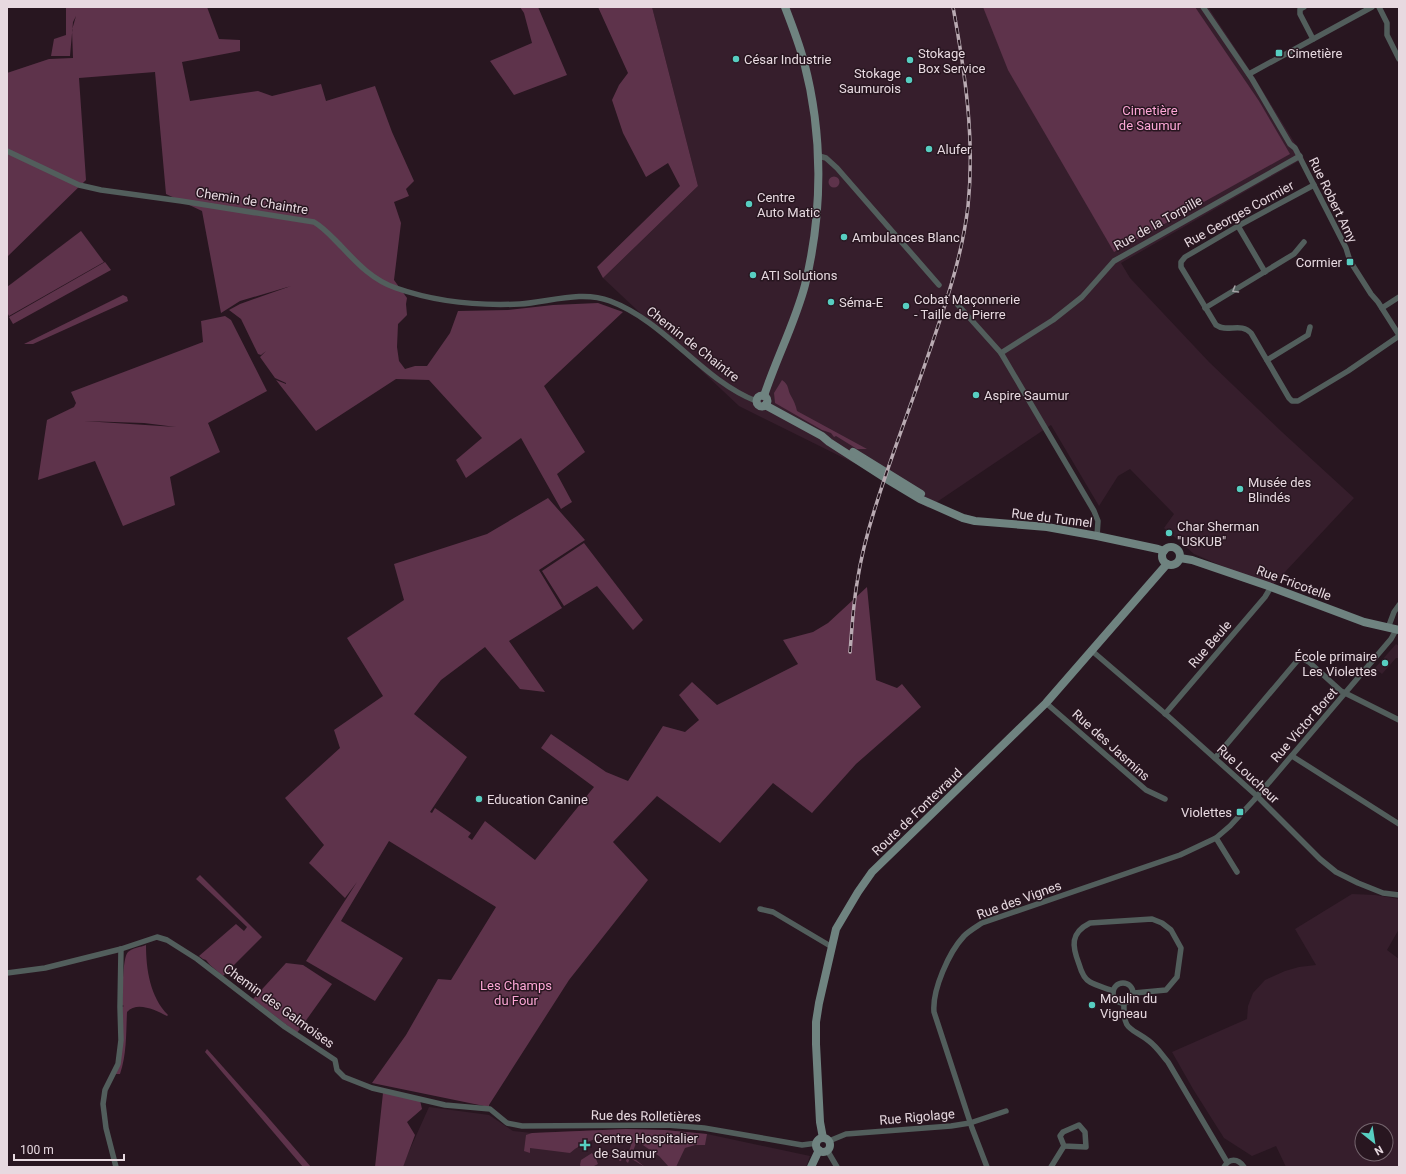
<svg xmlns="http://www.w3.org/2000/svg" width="1406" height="1174" font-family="Roboto,sans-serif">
<rect width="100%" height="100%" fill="#281620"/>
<g fill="#361e2c" fill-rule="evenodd">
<path d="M652 7H1208L1253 75 1304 158 1121 263 1130 278 1209 362 1282 432 1354 498 1271 587 1194 554 1164 528 1174 514 1130 469 1118 476 1099 506 1051 425 928 508 862 467 739 406 603 278 698 186Z"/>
<path d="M1396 644 1399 646V658H1396L1382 674 1375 668Z"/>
<path d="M1352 894 1375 895 1399 899V929L1387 950 1399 959V1167H1286L1276 1146 1252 1156 1224 1138 1193 1089 1172 1052 1247 1019 1248 1006 1253 993 1265 980 1285 971 1299 967 1316 965 1295 929ZM1362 1130H1386V1154H1362Z"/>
<path d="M429 1107 489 1115 513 1131 532 1133 626 1129 665 1130 707 1134 810 1156 806 1167H402Z"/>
</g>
<g fill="#5e334b" fill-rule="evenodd">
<path d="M66 7H207L219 39 240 40V51L182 62 190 101 258 91 272 96 321 84 326 101 375 86 392 132 414 181 406 189 409 196 394 202 401 223 394 280 407 298 406 304 407 315 398 324 397 347 399 361 405 369 415 366H427L450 333 458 311 508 310 553 305 598 303 623 312 544 386 585 452 557 474 572 502 561 509 521 438 466 478 456 460 482 438 429 380 396 379 316 431 276 380 286 384V383L275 378 260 357 266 351 261 355 258 354 241 319 229 310 240 304 291 286 240 301 221 313 202 211 166 194 155 72 79 78 86 180 7 257V73L49 59 73 58 72 30 76 16 73 22 70 56H51L54 39 66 35Z"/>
<path d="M520 7H538L567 75 514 95 490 61 532 43 524 13Z"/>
<path d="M598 7H652L698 186 603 278 597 267 680 186 668 163 646 177 623 133 612 100 619 85 628 73Z"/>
<path d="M983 7H1195L1259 101 1290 154 1114 252 1008 70Z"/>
<circle cx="834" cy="182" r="5.5"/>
<path d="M81 231 104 262 9 316 7 312V287Z"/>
<path d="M105 262 111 270 13 324 9 317Z"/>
<path d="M123 295 127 297 128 301 33 344H24Z"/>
<path d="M225 316 231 320 267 391 208 423 220 452 170 477 175 505 123 526 95 461 38 480 47 420 74 407 76 403 71 392 203 342 201 321ZM84 421 144 423 176 427Z"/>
<path d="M782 380C790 386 787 389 791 396 794 401 796 406 797 411L867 449H857L836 436 834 437 831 433 822 430 775 403 774 393Z"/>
<path d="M548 498 585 540 539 570 562 608 509 641 545 692 520 689 485 647 441 680 414 714 467 757 430 812 432 813 435 808 471 833 468 837 472 840 485 821 535 860 594 787 541 748 551 734 606 772 628 781 663 726 685 732 699 720 679 695 692 682 717 705 798 664 783 640 813 632 828 623 867 587 876 680 897 688 902 684 921 707 856 764 812 813 773 783 720 843 657 796 613 842 648 880 569 980 489 1105V1107L372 1083 406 1035 438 979 451 980 496 907 389 841 341 921 403 958 375 1001 306 961 357 882 345 898 309 863 324 845 285 798 340 748 334 730 383 696 347 638 404 600 394 564 487 534Z"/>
<path d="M584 543 643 620 633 630 597 586 564 606 542 571Z"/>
<path d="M200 875 262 937 223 976 210 965 206 960 203 959 199 956 236 924 244 931 247 927 196 879Z"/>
<path d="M146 945C146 969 150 997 168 1015L167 1016C155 1010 137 1001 127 1012 126 1032 127 1054 120 1074H115L123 1042 122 1007 124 1006 122 1005C123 995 122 958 128 952 132 948 141 947 146 945Z"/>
<path d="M286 963 303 965 332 984 297 1033 253 999Z"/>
<path d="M207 1049 265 1114 311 1167H303L205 1052Z"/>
<path d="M383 1093 420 1100 422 1109 407 1122 415 1135 403 1167H375Z"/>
<path d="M626 1129 665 1130 707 1134 705 1145H695L685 1148 676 1167H669L659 1156 637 1141 631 1156 645 1167 630 1158 628 1163 626 1161 633 1139C611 1132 588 1138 570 1153L530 1148V1153L524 1151 526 1135 532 1133Z"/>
<path d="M624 1149 625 1150 621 1161H619L621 1156H601L596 1159 598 1164 592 1167H581L580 1165 581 1160 592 1153 595 1158 601 1155H622Z"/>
</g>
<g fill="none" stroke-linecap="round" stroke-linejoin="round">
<g stroke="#525e5c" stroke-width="5.5">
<path d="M1203 7 1252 79 1290 144 1295 148 1346 248 1350 261 1371 294 1378 302 1399 335"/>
<path d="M1304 7 1300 9V14L1313 39"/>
<path d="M1379 7 1387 23V35L1399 59"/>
<path d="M1249 74 1372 7"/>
<path d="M7 151 79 185 101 190 181 201 314 222C324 228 331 236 339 244 356 262 372 280 396 288 436 302 478 306 520 304 549 302 582 290 610 301 666 322 702 380 756 401"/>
<path d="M819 156 826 158 837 168 939 285"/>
<path d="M1314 185 1238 226 1185 257 1181 262V267L1216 325C1227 333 1241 322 1251 333L1289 398 1292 401H1298L1348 371 1399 336"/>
<path d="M1238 226 1265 272"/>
<path d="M958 305 1001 353 1094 511 1098 521 1097 536"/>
<path d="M1205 308 1294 254 1304 242"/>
<path d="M1382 308 1399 297"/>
<path d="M1001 353 1053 320 1082 297 1114 261 1300 156"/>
<path d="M1267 360 1308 335 1310 327"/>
<path d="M1388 628 1394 612 1399 605"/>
<path d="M1091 650 1169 717 1257 796 1320 859 1336 872 1358 883 1383 893 1399 895"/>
<path d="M1046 703 1146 790 1165 799"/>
<path d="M1165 714 1265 597 1271 587"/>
<path d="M1292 756 1399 824"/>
<path d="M1215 758 1297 661 1302 658 1309 662 1341 691 1399 720"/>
<path d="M1216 838 1237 872"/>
<path d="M760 909 773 912 832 947"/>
<path d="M7 973 45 968 121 949 157 937 167 940 197 959 285 1027 335 1060 337 1070 344 1077 372 1088 445 1105 490 1109 507 1123 522 1126 667 1125 704 1128 802 1145 817 1143"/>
<circle cx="1123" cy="993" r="10"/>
<path d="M1113 991C1106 988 1097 986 1090 982 1084 979 1081 971 1079 964 1072 946 1070 933 1090 923L1152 919 1162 923 1171 930 1181 948 1177 977 1166 990 1134 993"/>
<path d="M1124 1004C1123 1032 1131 1027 1149 1041 1157 1047 1162 1055 1168 1062L1227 1162"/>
<path d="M1079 1125 1085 1132 1086 1147 1064 1146 1060 1136 1063 1132Z"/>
<path d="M829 1141 846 1134 951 1126 970 1123 1006 1111"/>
<path d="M827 1150 837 1167"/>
<path d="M116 1167 106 1128 103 1104 105 1090 118 1064 121 1040 120 1007 121 949"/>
<path d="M987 1167 972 1128 934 1012C932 990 949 952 964 936 969 931 976 927 982 923L1180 855 1216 838 1230 826 1254 800 1391 639 1396 630"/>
<path d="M1051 1167 1064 1146"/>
<path d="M1224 1167C1229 1158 1238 1158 1244 1167"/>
</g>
<g stroke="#6f8380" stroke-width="8">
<circle cx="762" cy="401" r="5.5"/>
<path d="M764 396C776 359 795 323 805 285 823 212 823 134 804 62 799 43 792 25 785 7"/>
<path d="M765 405 822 436 829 442 885 478 920 499 963 518 975 521 1047 527 1097 536 1158 549 1164 551"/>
<path d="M853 452 921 494"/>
<circle cx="1171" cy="556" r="9"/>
<path d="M1180 558 1192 560 1271 587 1364 622 1399 630"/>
<path d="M823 1138 820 1122 816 1044V1022L819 1003 836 929 858 892 872 872 1046 703 1167 564"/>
<circle cx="823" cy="1145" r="7"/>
<path d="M811 1167 819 1150"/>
</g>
<g stroke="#b9aab2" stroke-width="3.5">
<path id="rail" d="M850 652C852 629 853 606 857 583 861 556 868 530 876 505 894 447 917 390 936 332 950 291 963 249 968 206 975 139 965 72 953 7"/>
</g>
<use href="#rail" stroke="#281620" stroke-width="2" stroke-dasharray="6" stroke-linecap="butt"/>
</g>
<defs><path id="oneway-chevron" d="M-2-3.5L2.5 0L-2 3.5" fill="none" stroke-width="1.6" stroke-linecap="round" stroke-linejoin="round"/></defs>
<use stroke="#a4a2a5" href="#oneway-chevron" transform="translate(1235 290) rotate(149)"/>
<g fill="#57cec1" stroke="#281620" stroke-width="1.5">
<rect x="1275" y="49" width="8" height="8" rx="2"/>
<circle cx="736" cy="59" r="4"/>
<circle cx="910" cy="60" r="4"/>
<circle cx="909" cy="80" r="4"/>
<circle cx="929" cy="149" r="4"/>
<circle cx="749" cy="204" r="4"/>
<circle cx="844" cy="237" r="4"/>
<rect x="1346" y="258" width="8" height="8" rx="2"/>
<circle cx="753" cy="275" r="4"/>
<circle cx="831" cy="302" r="4"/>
<circle cx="906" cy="306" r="4"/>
<circle cx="976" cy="395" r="4"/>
<circle cx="1240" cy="489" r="4"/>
<circle cx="1169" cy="533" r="4"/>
<circle cx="1385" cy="663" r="4"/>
<circle cx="479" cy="799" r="4"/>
<rect x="1236" y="808" width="8" height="8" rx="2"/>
<circle cx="1092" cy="1005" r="4"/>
<path d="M583 1139h4v4h4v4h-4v4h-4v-4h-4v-4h4z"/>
</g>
<g text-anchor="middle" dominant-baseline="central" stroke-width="3" stroke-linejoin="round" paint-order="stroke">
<g font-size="13" fill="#e7d9e0" stroke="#281620" text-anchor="start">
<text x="918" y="53">Stokage<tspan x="918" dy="15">Box Service</tspan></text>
<text x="1287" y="53">Cimetière</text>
<text x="744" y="59">César Industrie</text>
<text x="901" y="73" text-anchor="end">Stokage<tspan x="901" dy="15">Saumurois</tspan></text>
<text x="937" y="149">Alufer</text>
<text x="757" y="197">Centre<tspan x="757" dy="15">Auto Matic</tspan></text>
<text x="852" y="237">Ambulances Blanc</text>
<text x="1342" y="262" text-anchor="end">Cormier</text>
<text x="761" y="275">ATI Solutions</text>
<text x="914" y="299">Cobat Maçonnerie<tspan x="914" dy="15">- Taille de Pierre</tspan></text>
<text x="839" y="302">Séma-E</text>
<text x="984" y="395">Aspire Saumur</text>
<text x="1248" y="482">Musée des<tspan x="1248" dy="15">Blindés</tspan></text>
<text x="1177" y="526">Char Sherman<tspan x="1177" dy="15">"USKUB"</tspan></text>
<text x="1377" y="656" text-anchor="end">École primaire<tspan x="1377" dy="15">Les Violettes</tspan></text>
<text x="487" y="799">Education Canine</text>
<text x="1232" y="812" text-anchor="end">Violettes</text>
<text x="1100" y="998">Moulin du<tspan x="1100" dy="15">Vigneau</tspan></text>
<text x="594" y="1138">Centre Hospitalier<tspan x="594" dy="15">de Saumur</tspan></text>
</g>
<g font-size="13" fill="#fda7d6" stroke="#281620">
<text x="1150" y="110">Cimetière<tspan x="1150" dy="15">de Saumur</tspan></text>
<text x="516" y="985">Les Champs<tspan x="516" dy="15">du Four</tspan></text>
</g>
<g font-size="13" fill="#e7d9e0" stroke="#281620">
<text transform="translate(1333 200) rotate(64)">Rue Robert Amy</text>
<text transform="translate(252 201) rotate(9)">Chemin de Chaintre</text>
<text transform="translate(1239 214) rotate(-29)">Rue Georges Cormier</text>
<text transform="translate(1158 223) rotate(-29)">Rue de la Torpille</text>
<text transform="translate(693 344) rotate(38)">Chemin de Chaintre</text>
<text transform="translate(1052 518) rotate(7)">Rue du Tunnel</text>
<text transform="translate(1294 583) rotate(20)">Rue Fricotelle</text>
<text transform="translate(1210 644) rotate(-49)">Rue Beule</text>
<text transform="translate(1304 725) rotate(-49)">Rue Victor Boret</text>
<text transform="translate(1111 745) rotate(42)">Rue des Jasmins</text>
<text transform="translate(1248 774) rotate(43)">Rue Loucheur</text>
<text transform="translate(917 812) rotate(-44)">Route de Fontevraud</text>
<text transform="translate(1019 900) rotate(-20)">Rue des Vignes</text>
<text transform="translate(279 1006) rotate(36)">Chemin des Galmoises</text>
<text transform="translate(646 1116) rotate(1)">Rue des Rolletières</text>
<text transform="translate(917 1117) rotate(-5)">Rue Rigolage</text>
</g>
</g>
<rect width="1406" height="1174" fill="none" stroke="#e7d9e0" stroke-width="16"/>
<g transform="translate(1374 1142) rotate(150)"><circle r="19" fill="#281620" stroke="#74646d"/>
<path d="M0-3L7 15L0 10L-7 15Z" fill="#57cec1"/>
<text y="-6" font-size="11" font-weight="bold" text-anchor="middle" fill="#e7d9e0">N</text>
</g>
<path d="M14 1154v6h110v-6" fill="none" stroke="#e7d9e0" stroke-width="2"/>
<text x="20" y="1154" font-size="12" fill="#e7d9e0" stroke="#281620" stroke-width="3" paint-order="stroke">100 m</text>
</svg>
